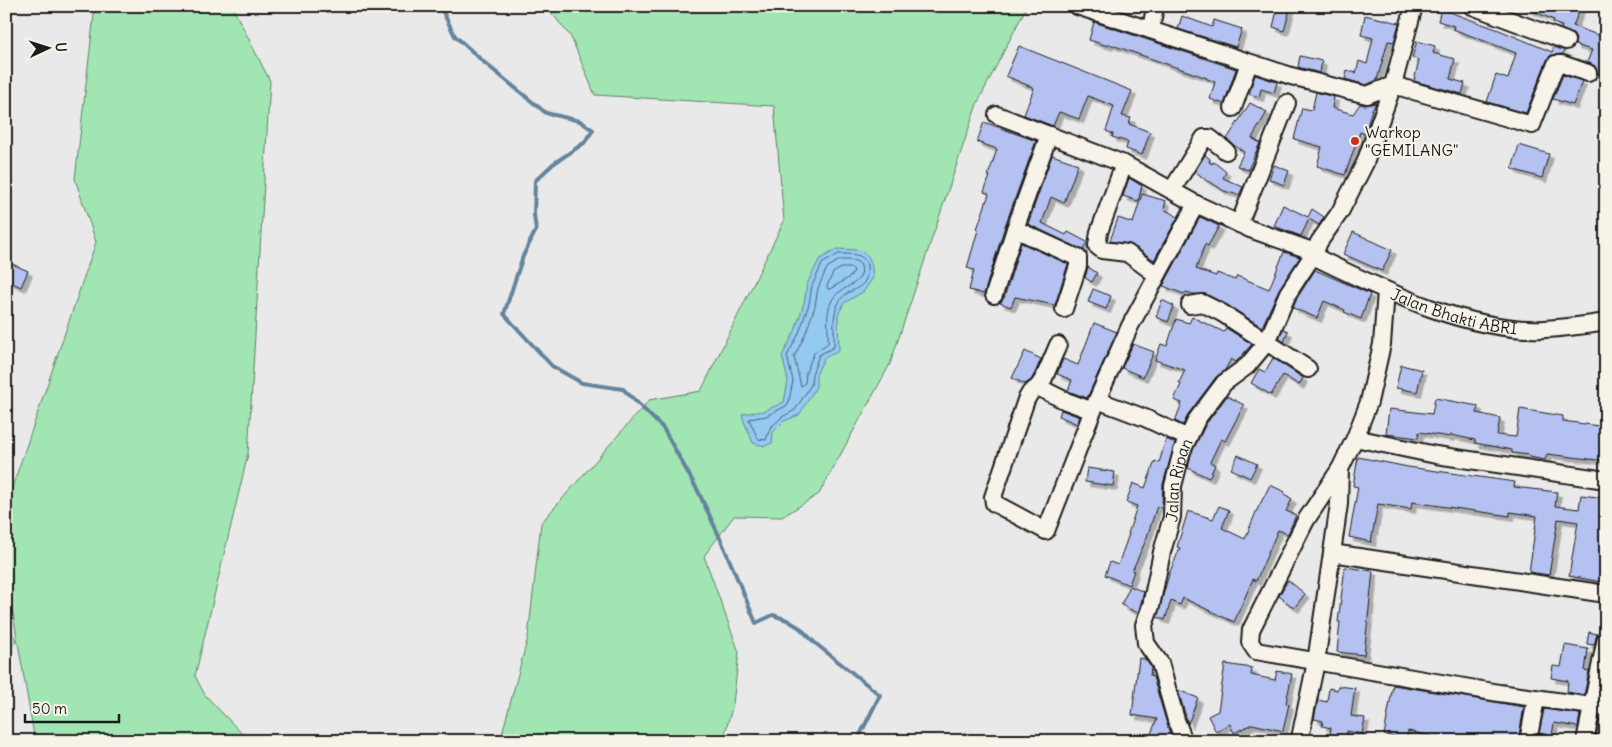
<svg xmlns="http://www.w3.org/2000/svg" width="1612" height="747" font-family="Delius,sans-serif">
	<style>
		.green { fill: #a0e5b2; stroke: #5e8067 }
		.water { fill: #94c9f2; stroke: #64849c }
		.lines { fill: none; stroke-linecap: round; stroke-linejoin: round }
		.shore { stroke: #4c6172; stroke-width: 1 }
		.stream { stroke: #64849c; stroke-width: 4 }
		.building { fill: #b4c1f1; stroke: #1c1c1c; filter: url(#shadow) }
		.minor-casing { stroke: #1c1c1c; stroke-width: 20 }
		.minor { stroke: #f7f3e8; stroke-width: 16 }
		.poi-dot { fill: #c8321e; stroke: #f7f3e8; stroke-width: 2 }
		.labels { text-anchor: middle; stroke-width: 4; stroke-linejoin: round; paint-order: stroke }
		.poi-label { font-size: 16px; fill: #1c1c1c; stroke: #f7f3e8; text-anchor: start }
		.street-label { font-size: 16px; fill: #1c1c1c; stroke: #f7f3e8 }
	</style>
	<defs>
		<filter id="shadow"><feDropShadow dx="4.5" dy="4.5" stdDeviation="0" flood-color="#0004"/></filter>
	</defs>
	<rect width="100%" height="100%" fill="#eae9ea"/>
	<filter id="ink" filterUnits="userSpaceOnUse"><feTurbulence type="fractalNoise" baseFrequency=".02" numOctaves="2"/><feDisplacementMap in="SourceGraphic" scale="10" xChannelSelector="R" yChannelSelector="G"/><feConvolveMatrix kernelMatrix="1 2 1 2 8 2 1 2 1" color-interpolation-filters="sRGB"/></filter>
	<g filter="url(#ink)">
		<path class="green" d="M95,6H232L270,81L248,454L195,676L205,695L249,741H35L6,574V533L11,491L96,242L75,179Z
			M546,6H1027L977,104L890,364L819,494L782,517L734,516L704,556L739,652L733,704L723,741H500L528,637L541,523L649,400L701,391L784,221L774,106L595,95L571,37Z
			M6,616L16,641L6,654Z"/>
		<path class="water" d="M837,249C865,250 871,249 873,278L863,292L844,303L838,315L839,351L824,358L816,375V387L799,415L784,421L773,432L772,443L765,446L753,443C750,433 744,425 742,414L764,411L784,402L788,381L782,356L795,331L804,303L807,284L819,260Z"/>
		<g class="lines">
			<path class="shore" d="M839,254C849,254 866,253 867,266C870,293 847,286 839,302C831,317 835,331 834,347L819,355L812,374L811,385L795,410L782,417L770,428L766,440L758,439L749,419L766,416L788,405L793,381L787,356L799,333L809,304L812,286L822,264Z
				M840,260C847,260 859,259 861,266C866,284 842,286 834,297C824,312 829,326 828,343L814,353L806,372L805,383L801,386L794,357L805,335L815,306L818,288L827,268Z
				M842,268H852L854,271L850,277L830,289H828L827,286L833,273Z"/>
			<path class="stream" d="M440,6L455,36L486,64L546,113L580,121L593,130L584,143L553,164L535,181L534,215L536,230L523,256L504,314L552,366L582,383L623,389L663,428L698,491L721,540L756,623L773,615L787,620L800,628L815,643L880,695L857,741"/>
		</g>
		<path class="building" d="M1278,6L1290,9L1284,31L1273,27Z
			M1521,6H1581L1573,26L1606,38V48L1602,58L1606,61L1600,75L1598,73L1595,66L1587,62L1592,50L1575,45L1576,39L1573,34L1561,29L1562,26L1553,23L1554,20Z
			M1441,9L1499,30L1552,52L1554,47L1565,51L1563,54L1551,55L1547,60L1526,113L1487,102L1496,75L1508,79L1516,53L1453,29L1454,26L1438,21Z
			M1365,15L1399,23L1394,42L1388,41L1377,80L1366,85L1345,79L1347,70L1356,73L1359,61L1367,64L1373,38L1361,35Z
			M1182,16L1212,27L1214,20L1242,29L1236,47L1178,29Z
			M1094,22L1236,69L1224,104L1210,99L1215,82L1207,79V78L1109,44L1108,46L1089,40Z
			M1417,41L1435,46L1433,53L1455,59L1450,79L1465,83L1462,94L1414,81L1419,60L1412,58Z
			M1019,46L1132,91L1122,116L1131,118L1129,124L1150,132L1142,155L1126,149L1128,142L1112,137L1113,134L1106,131L1114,106L1088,96L1079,119L1059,112L1053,126L1024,115L1034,88L1006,76Z
			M1300,56L1322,61L1320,73L1298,67Z
			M1255,75L1277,82L1274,93L1261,89L1259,97L1249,94Z
			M1563,75L1582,81L1573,105L1553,99Z
			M1316,92L1334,97L1332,108L1353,114L1360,104L1365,105L1376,103L1372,109L1365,134L1360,132L1345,175L1317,166L1322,147L1294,139L1302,108L1312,110Z
			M1250,103L1267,112L1252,138L1260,143L1248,170L1237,166L1244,152L1235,146L1227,139Z
			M984,122L1036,141L1005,226L984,294L969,290L974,270L967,268L978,230L977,229L989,194L984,192L990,176H988L997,149L977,142Z
			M1519,145L1549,154L1542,178L1512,169Z
			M1052,155L1078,164L1064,203L1051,197L1042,223L1066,235L1068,232L1087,242L1083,250L1028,224Z
			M1205,155L1210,159L1209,162L1212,164L1214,162L1226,172L1223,178L1243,187L1239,195L1224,191L1209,181L1208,182L1195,171Z
			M1274,165L1289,171L1284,185L1269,179Z
			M1129,178L1142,186L1138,201L1123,196Z
			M1142,194L1166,201L1164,209L1178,217L1154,260L1132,245L1110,241L1118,218L1133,223Z
			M1283,205L1308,217L1312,209L1324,217L1319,225L1309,219L1301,236L1274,226Z
			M1200,217L1219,226L1208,246L1205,244L1196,269L1216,276L1217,273L1235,280L1237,276L1269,289L1284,252L1300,257L1279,289L1262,327L1227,305L1206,294H1193L1186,292L1184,294L1163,286Z
			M1353,232L1392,250L1382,271L1343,254Z
			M1021,243L1068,264L1055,305L1015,297L1011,307L1000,303L1004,298Z
			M10,263L28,271L21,287L6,280V272Z
			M1088,267L1097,273L1092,282L1085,278Z
			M1315,270L1370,294L1361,319L1344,312L1345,310L1324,301L1317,318L1293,308L1297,298Z
			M1093,289L1111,296L1106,309L1088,302Z
			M1162,300L1174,306L1168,322L1156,317Z
			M1192,317L1224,332L1226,328L1252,344L1236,362L1231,359L1225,370L1216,377L1189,413L1183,425L1175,421L1182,403L1174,400L1181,384L1179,383L1185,370L1155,360L1161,344L1167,346L1176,319L1189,323Z
			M1094,323L1117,332L1087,398L1068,391L1072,380L1057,374L1063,359L1078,365Z
			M1283,329L1288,331L1284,342L1279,338Z
			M1133,344L1154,352L1143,377L1122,368Z
			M1025,351L1041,359L1035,373L1031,380L1025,384L1012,378Z
			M1273,358L1303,378L1299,385L1283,375L1271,395L1251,383L1259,369L1265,372Z
			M1401,365L1422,370L1417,392L1396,388Z
			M1227,396L1244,405L1225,441L1221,439L1210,462L1215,465L1209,478L1188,468L1191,454L1206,424Z
			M1435,398L1478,406L1477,413L1500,418L1497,435L1516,437L1520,409L1563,416V421L1606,427V461L1547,454L1545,460L1530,457V455L1512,453V450L1475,443V440L1451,435L1450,437L1419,432L1418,438L1386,434L1389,409L1432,414Z
			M1061,410L1080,417L1077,424L1059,416Z
			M1166,439L1175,443L1163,484L1162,508L1157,506L1146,540L1132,571H1134L1129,585L1105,575L1110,562L1118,565L1129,534H1128L1137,506L1126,502L1133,483L1145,488L1155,461L1159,463Z
			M1238,455L1257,464L1250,478L1231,469Z
			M1358,457L1408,467L1515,482L1514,487L1557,492L1555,506L1579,509L1581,495L1606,498V579L1603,578L1602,582L1569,576L1578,522L1558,519L1549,575L1529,572L1537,516L1510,512V516L1412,502L1411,509L1378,504L1371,542L1349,537L1358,487L1353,486Z
			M1087,468L1115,472L1113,486L1085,482Z
			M1270,485L1285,492L1284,494L1292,499L1286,511L1296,515L1288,534L1278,530L1256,581L1253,579L1234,622L1183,598L1180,605L1171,601L1165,620L1157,617L1169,574L1180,548L1177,547L1188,511L1213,519L1219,506L1229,510L1222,528L1245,539L1256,512Z
			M1345,567L1373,571L1364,655L1337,652L1340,622H1338Z
			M1288,580L1305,594L1294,608L1279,596Z
			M1130,586L1144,592L1138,613L1121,605Z
			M1589,632L1597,634L1594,645L1587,644Z
			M1565,645L1588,649L1585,671L1589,672L1584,695L1567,692L1568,681L1551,678L1553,666L1561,667Z
			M1139,658L1145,659L1151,667L1150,676L1153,677L1172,741H1148L1157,719L1132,715Z
			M1225,664L1252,668L1251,675L1275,680L1277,671L1292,674L1286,703L1289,704L1283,731L1252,724L1234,733L1230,724L1216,732L1208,716L1218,711Z
			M1393,685L1524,707L1518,741H1453L1408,731L1406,739L1384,735Z
			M1338,686L1355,688L1351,716L1365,718L1362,734L1347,731L1346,741H1329L1331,728L1322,726L1323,721L1314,719L1318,700L1327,702L1329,688L1337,690Z
			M1178,690L1198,698L1188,724L1186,717Z
			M1544,709L1580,714L1578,727L1554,723L1552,736L1539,734Z
			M1600,717L1606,718V741H1595Z"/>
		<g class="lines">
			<g class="minor-casing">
				<g id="minor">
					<path d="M1077,6L1291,76L1367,95L1393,85L1532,125L1556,64H1562L1588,73"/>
					<path d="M1472,6L1566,41"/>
					<path d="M1151,30L1155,6"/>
					<path d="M1233,108L1249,63"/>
					<path d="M997,115L1124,164L1196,204"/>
					<path d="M1124,164L1099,232L1097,246L1102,250L1127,253L1157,275"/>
					<path d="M1172,190L1204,138H1210L1226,151"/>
					<path d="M1239,224L1287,103"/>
					<path d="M1015,229L1078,258V266L1064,309"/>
					<path id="s1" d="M1315,252L1319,259C1385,291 1470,333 1545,329C1565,328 1586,325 1606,322"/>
					<path d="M994,295L1015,229L1049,135"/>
					<path d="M1190,305L1202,303L1222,313L1308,369"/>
					<path d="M1058,345L1044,378L1038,387L1066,401L1093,411"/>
					<path d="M1038,387L1030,393L1026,400L993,497L994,503L1046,531L1097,400L1130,326L1196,204L1250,229L1315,252"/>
					<path d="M1097,400L1145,418L1188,438"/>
					<path d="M1355,438L1436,455L1606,480"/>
					<path d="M1340,469L1306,520L1251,630L1250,642L1256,651L1499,693L1606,708"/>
					<path d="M1332,553L1606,594"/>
					<path d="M1300,738L1316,662L1332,553L1339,504L1340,469L1355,438L1369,402L1382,344L1386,291"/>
					<path id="s2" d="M1184,741L1176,720L1160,663L1146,643L1144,625L1151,606L1162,552L1172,517L1173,486L1182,451L1197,419L1224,383L1247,366L1267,342L1288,293L1315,252L1319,242L1340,212L1365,163L1393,85L1414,6"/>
					<path d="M1528,741L1536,699"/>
					<path d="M1585,741L1606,638"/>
				</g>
			</g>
			<use href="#minor" class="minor"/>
		</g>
	</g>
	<circle class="poi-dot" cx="1355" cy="141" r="5"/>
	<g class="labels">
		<g class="poi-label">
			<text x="1365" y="138">Warkop<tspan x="1365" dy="18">"GEMILANG"</tspan></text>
		</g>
		<g class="street-label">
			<text dy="6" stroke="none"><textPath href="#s1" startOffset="154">Jalan Bhakti ABRI</textPath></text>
			<text dy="6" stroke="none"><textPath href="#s2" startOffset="274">Jalan Ripan</textPath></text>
		</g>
	</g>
	<rect width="1612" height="747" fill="none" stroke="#f7f3e8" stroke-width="25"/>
	<rect x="12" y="12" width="1587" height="722" fill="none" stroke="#1c1c1c" stroke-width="2" filter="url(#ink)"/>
	<g transform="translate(48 48) rotate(86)" stroke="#f7f3e8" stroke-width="4" paint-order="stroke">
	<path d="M0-4L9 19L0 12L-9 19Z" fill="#1c1c1c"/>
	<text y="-8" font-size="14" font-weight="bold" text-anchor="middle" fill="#1c1c1c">U</text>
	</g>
	<path d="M25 714v8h94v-8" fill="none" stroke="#1c1c1c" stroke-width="2.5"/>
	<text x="32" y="714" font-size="15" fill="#1c1c1c" stroke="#f7f3e8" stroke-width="4" paint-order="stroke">50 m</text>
</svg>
